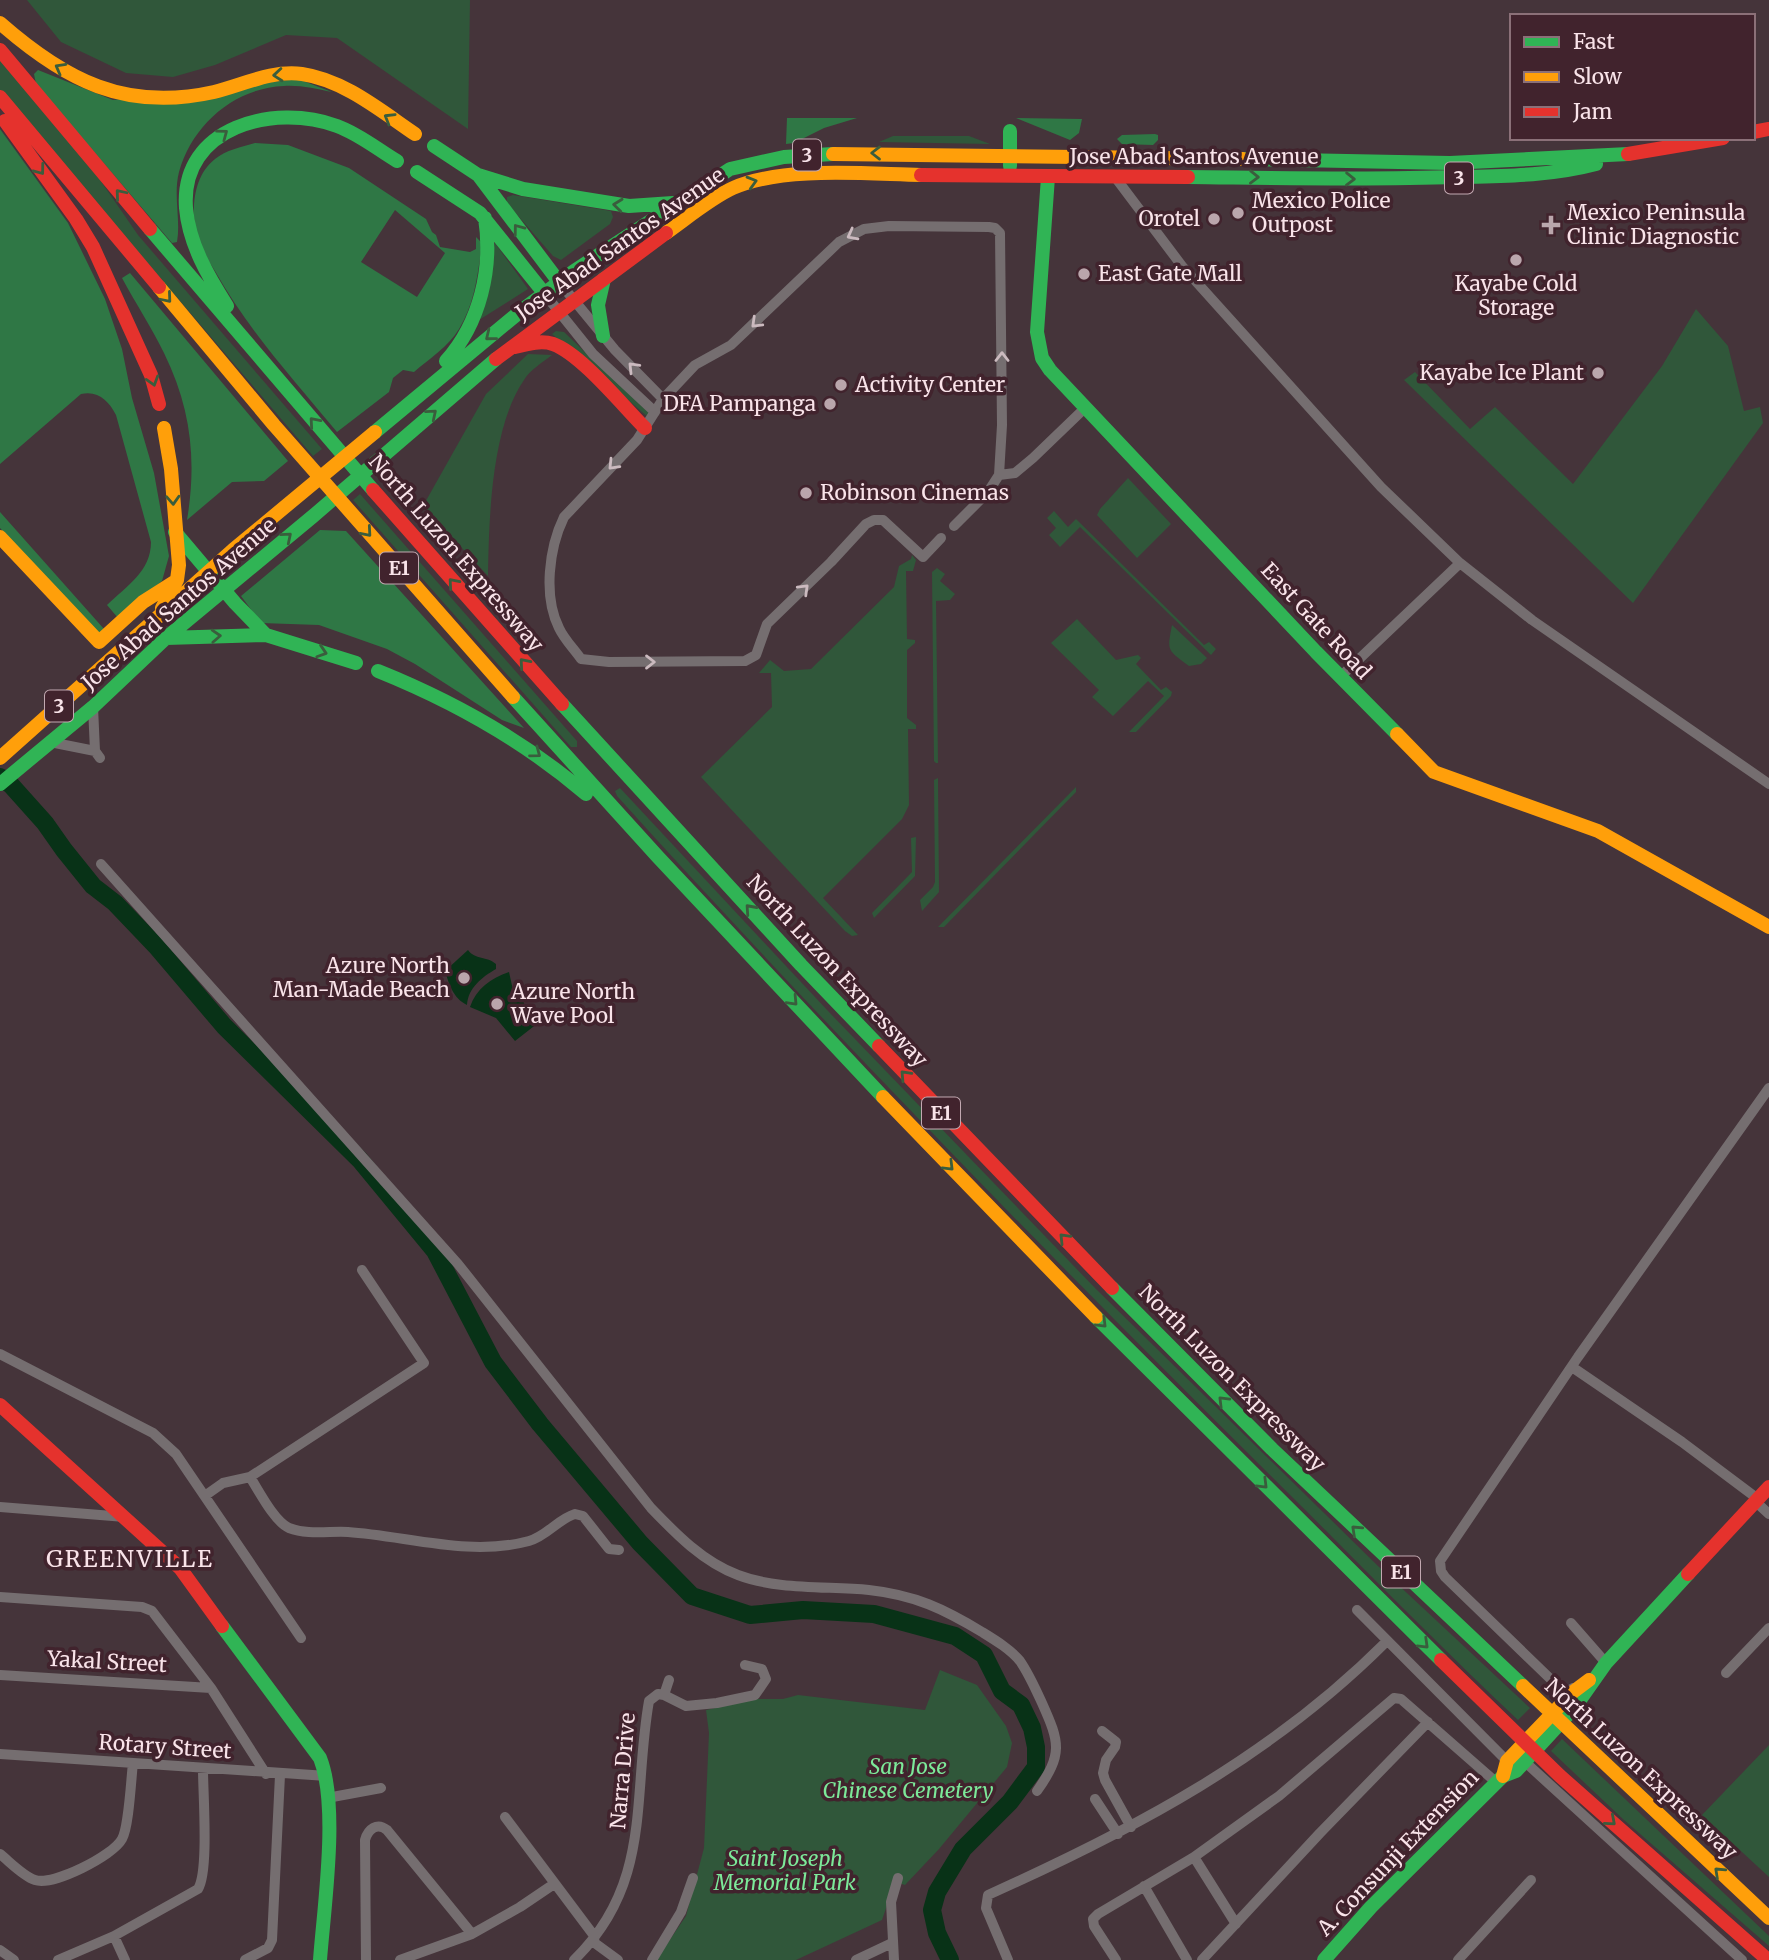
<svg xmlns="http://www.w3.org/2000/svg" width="1769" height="1960" font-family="Merriweather,serif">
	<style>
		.green { fill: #30573a }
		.forest { fill: #2f7745; fill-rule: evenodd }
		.water { fill: #083217 }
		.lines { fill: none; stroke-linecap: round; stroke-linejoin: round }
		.river { stroke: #083217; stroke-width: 18 }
		.street { stroke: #756e70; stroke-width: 10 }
		.fast { stroke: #30b455; stroke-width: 14 }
		.slow { stroke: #ff9f0a; stroke-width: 14 }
		.jam { stroke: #e5322d; stroke-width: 14 }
		.oneway { stroke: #3a5d3d }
		.oneway2 { stroke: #cbbabf }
		.poi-dot { fill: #baa6ac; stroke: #41232d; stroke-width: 2.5 }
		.labels { text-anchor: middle; stroke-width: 7; stroke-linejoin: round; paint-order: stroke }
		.shield { fill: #41232d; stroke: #c2a9b1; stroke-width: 2 }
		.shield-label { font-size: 19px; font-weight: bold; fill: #f9e3e9 }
		.street-label { font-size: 21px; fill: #f9e3e9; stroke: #41232d }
		.poi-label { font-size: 21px; fill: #f9e3e9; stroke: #41232d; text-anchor: start }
		.park-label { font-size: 21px; font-style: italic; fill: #7ce999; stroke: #41232d }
		.neighbourhood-label { font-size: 23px; letter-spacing: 2px; fill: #f9e3e9; stroke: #41232d }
	</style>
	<rect width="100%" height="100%" fill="#45343a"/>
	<path class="green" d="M27,0H470L468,129L337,38L286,35L215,65L173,77L126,73L61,42Z
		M0,60L98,177L138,235L322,449L313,456L0,91Z
		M893,136H969L990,144L879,142Z
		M513,195L611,211L613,217L610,224L561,260L553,256L507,203V197Z
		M495,243L528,289L479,320Z
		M1696,309L1728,346L1744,411L1760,407L1763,423L1633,603L1404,380L1415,372L1470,429L1495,407L1573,484L1662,366Z
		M556,331L564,332L649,413V418L552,334Z
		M528,354L552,355C543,362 530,370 524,380C491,428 489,519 488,576L423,506L486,394Z
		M1128,478L1171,524L1137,558L1097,515L1100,509Z
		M360,494L577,741V747H571L353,500Z
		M1054,511L1068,527L1076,519L1204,645L1209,642L1216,649L1211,655L1080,527L1060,547L1049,535L1056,528L1047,518Z
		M912,555L916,560L913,571H906L907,639L915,640V643L907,650V718L916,725V729H908L909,805L902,819L823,898L858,935L852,936L845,931L701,777L772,707L771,673H759L770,660L784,671L811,669L894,587L899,566L911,559Z
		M937,568L945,574L940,581L955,594L950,600L936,601L938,763H936L934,761L932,572Z
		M1077,619L1116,660L1138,655L1141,658L1136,664L1161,690L1166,687L1172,692L1171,696L1136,732H1129L1164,696L1148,681L1113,716L1092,697L1099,690L1051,643Z
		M1172,625L1207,658L1201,664L1189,666C1167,649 1167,652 1172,625Z
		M938,778L939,892L922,911L920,900L933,887L935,882L934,780Z
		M1076,787V792L944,927H938Z
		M620,788L828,1011L1096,1289L1378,1566L1530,1708L1518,1720C1433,1640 1352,1556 1269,1474C1046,1253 827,1028 617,796L615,791Z
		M916,837L915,876L874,918L872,913L912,872L911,838Z
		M940,1670L977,1685L1006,1726L1012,1743L1007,1767L939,1849L905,1885L895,1882L882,1920L796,1960H656L686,1916L704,1848L709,1733L706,1710L756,1699H783L798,1695L925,1710Z
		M1562,1739L1769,1936V1946L1624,1820L1551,1751Z
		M1769,1745V1877L1702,1815Z"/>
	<path class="forest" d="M38,70L113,100L298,79L332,92C316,89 301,85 284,86C234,88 192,125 179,172C173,196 181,219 177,242L172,243L36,84L34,74Z
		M787,118H857L824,128L794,143L786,144Z
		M1016,118L1082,119L1079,133L1070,140Z
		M0,129L68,223L105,299L122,349L132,398L154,473L169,556L162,581L118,618L107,605C127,586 151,571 151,542L116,415C109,401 98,390 81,394L0,464Z
		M1122,135L1155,134L1158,135V140L1153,145L1122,144L1117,139Z
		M255,143L288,145L349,168L426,219L432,232L436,235L440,247L470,252L476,249V237L482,243C478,273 475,303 459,329C449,346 429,359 414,372L403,370L393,378L389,392L337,432C294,380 248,330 215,271C209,261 200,249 197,238C191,212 192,177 215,159C226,150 241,147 255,143ZM395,210L445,253L417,297L361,262Z
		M130,273L288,461L264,481L232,482L187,520C197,460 191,408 164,353C152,328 136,304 122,278Z
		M0,512L104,629L98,635L0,528Z
		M320,530L346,531L524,728L502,720L415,664L387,649L319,625L261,623L241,596Z"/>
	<path class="water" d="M468,950C475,960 487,956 496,964V969C482,977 468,988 467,1005C453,998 449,984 445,971Z
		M509,972L513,990L523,1000L527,1013L538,1023L515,1041L496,1018L470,1007C476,989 491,978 509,972Z"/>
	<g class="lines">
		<path class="river" d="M0,777L11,785L45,823L64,850L93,886L115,903L156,946L224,1026L360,1160L435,1251L493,1362L540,1424L640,1543L692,1596L750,1615L803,1610L874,1614L955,1636L984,1655L1002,1691L1021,1705L1032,1728L1036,1747V1767L1010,1802L963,1849L937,1892L932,1910L937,1933L950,1960"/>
		<path class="street" d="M1115,177L1182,266L1381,487L1460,563L1532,620L1769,784
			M559,282L615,350L663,399
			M544,293L593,354L655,412
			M999,475L1015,473L1033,458L1086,407
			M941,538L923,557L883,520H874L866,524L831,562L767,624L756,655L745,661L609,662L581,659C574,649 564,639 559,628C543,596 549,548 564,517L637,440L663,399L695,365L731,345L839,242L864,229L889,226L989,227L995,228L1000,233L1002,425L999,475L988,492L954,526
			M1340,677L1460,563
			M93,707L95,751L100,758
			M50,742L95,751
			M101,864L458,1264L651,1508C676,1534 703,1562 738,1575C777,1590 827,1586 869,1590C915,1595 944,1609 982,1632C995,1640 1010,1649 1020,1661C1029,1674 1036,1690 1042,1703C1060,1743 1063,1754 1037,1791
			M0,1354L153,1433L176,1454L301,1638
			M1572,1367L1682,1442L1758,1499
			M250,1477C259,1491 274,1521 289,1528C307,1535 329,1531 348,1532C407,1536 470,1557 529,1541C547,1536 558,1519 575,1514L583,1516L609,1549L619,1550
			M206,1495L223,1483L250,1477L424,1363L362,1270
			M1756,1502L1769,1514
			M0,1507L125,1517
			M0,1597L142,1607L152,1611L211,1688L266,1774
			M1357,1610L1507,1761
			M1571,1623L1606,1663
			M1726,1673L1769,1628
			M0,1675L211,1688
			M1573,1688L1565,1693L1445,1577L1441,1571L1440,1561L1578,1357L1769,1088
			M664,1695L669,1680
			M1102,1731L1116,1742L1115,1747L1106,1760L1103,1773L1105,1780L1131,1827
			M0,1754L327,1776
			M1525,1762L1742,1960
			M327,1798L381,1788
			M1095,1799L1118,1834
			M505,1817L595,1937
			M0,1854C10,1862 23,1876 35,1880C53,1886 113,1856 122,1839C129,1827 131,1779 133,1763
			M1194,1857L1236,1924
			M1144,1886L1187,1960
			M114,1936L125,1960
			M592,1941L618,1960
			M0,1950L14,1960
			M58,1960L114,1936L198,1889C209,1872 203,1794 203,1770
			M245,1960L268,1948L272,1940L280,1775
			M366,1960L365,1840C368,1829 377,1822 387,1830L472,1934
			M400,1960L472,1934L520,1907L554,1884
			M574,1960C653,1883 632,1797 649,1701L658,1694L664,1695L686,1706L717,1703L755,1695L766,1679L762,1669L745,1665
			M652,1960L681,1912L693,1878
			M856,1960L892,1943
			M894,1960L891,1902L898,1878
			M1008,1960L986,1908L988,1895C1135,1829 1271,1757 1386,1642
			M1116,1960L1094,1926L1093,1919L1098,1914L1194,1857L1279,1796L1394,1698L1401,1699L1497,1783
			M1202,1960L1320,1833L1428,1722
			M1458,1960L1531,1880"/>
		<path class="fast" d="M1010,131V166
			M434,146L478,175L523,189L629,206L673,203
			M1243,159L1450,163L1628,154
			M417,172L480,213L544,293
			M479,176L559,282
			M1048,177L1037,332L1042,358L1050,370L1316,652L1397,734
			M1188,177C1278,178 1368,180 1457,177C1504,176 1551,176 1596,164
			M150,229L373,490
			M227,306C208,276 189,244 186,208C180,126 275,103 337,126C359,134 377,149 397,161
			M603,336L598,305L604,279
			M446,361C480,323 493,268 485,218
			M375,432L522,310L574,271L730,169L784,157L833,154
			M175,532L235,603L266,635
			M166,638L266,635L356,663
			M378,671C455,702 523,740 586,794
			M513,697L658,857L883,1097
			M562,704L801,965L879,1046
			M0,784L93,707L166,638L312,517L496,359
			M1112,1288L1272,1449L1523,1686
			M1096,1317L1441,1660
			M222,1626L320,1758C339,1806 324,1906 320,1960
			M1324,1960L1371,1907L1503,1776L1516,1771L1575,1707L1606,1663L1688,1574"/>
		<path class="slow" d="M0,23C65,80 125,112 214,92C243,85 271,70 302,74C344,80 381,111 415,134
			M833,154L1243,159
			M666,233C686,219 711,198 733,188C783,166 866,174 921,175
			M159,287L274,425L513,697
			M0,537L99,642L143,602L176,581
			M162,608L177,580L179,565L171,469L164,428
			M1397,734L1434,772L1598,831L1769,927
			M0,758L233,550L375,432
			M883,1097L1096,1317
			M1523,1686L1769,1918
			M1503,1776L1507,1761L1573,1692L1589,1680"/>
		<path class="jam" d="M0,50L150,229
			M0,97L159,287
			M5,121L76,219L93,247L151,375L159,404
			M1753,132L1769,129
			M1628,154L1723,138
			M921,175L1188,177
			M515,347C527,344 541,340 553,344C581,354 623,406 645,428
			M496,359L666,233
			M373,490L562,704
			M879,1046L1112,1288
			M0,1405L180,1568L222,1626
			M1688,1574L1769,1487
			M1441,1660L1560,1776L1768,1960"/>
	</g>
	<defs><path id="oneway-chevron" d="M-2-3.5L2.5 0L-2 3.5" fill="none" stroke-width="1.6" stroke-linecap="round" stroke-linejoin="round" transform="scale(1.75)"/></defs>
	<g class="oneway">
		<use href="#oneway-chevron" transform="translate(60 68) rotate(-151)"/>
		<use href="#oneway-chevron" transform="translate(278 75) rotate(175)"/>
		<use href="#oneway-chevron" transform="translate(389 118) rotate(-149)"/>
		<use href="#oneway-chevron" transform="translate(223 134) rotate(-37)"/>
		<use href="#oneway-chevron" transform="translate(876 153) rotate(180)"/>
		<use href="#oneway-chevron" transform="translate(40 170) rotate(53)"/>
		<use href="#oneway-chevron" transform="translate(1254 177) rotate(1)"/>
		<use href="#oneway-chevron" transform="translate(1350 179) rotate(1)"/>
		<use href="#oneway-chevron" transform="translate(752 182) rotate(-16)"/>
		<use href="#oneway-chevron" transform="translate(120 194) rotate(-130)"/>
		<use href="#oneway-chevron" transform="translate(618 205) rotate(-174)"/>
		<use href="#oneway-chevron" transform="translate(518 229) rotate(-127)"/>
		<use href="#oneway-chevron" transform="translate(167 298) rotate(50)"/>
		<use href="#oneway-chevron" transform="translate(490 336) rotate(141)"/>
		<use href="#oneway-chevron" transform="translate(153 381) rotate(73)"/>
		<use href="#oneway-chevron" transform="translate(432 414) rotate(-40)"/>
		<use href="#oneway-chevron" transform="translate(314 422) rotate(-131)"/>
		<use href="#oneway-chevron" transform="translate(173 500) rotate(87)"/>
		<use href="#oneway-chevron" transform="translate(367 532) rotate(49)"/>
		<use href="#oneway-chevron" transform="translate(287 537) rotate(-40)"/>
		<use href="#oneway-chevron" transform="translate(453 583) rotate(-131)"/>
		<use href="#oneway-chevron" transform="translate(216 636) rotate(-3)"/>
		<use href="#oneway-chevron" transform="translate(322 652) rotate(18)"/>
		<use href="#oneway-chevron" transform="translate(524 663) rotate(-131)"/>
		<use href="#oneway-chevron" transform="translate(536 753) rotate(37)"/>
		<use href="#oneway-chevron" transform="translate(750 909) rotate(-132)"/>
		<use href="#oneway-chevron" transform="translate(793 1001) rotate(47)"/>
		<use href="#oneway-chevron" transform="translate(905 1075) rotate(-133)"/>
		<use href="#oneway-chevron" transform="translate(949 1166) rotate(45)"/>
		<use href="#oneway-chevron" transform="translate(1064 1238) rotate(-134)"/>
		<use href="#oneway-chevron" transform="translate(1102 1323) rotate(45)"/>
		<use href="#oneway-chevron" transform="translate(1223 1401) rotate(-135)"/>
		<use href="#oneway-chevron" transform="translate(1263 1484) rotate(45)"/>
		<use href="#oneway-chevron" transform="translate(1356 1530) rotate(-137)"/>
		<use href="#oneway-chevron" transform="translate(1424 1644) rotate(44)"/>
		<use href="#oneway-chevron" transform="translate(1611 1821) rotate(41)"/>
		<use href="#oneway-chevron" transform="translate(1719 1872) rotate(-137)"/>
	</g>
	<g class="oneway2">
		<use href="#oneway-chevron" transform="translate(852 235) rotate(152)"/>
		<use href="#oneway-chevron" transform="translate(756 323) rotate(136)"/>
		<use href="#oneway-chevron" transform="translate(1002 357) rotate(-90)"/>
		<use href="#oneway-chevron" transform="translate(633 367) rotate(-134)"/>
		<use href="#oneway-chevron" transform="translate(613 465) rotate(134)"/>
		<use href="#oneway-chevron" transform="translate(804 589) rotate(-44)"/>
		<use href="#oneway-chevron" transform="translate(650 662)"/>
	</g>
	<g class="poi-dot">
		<circle cx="1238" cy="213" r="7"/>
		<circle cx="1214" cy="219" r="7"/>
		<path d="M1547.5 214.5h7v7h7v7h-7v7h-7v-7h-7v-7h7z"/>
		<circle cx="1516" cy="260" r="7"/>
		<circle cx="1084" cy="274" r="7"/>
		<circle cx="1598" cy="373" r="7"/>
		<circle cx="841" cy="385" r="7"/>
		<circle cx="830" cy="404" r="7"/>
		<circle cx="806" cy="493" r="7"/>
		<circle cx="464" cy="978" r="7"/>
		<circle cx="497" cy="1004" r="7"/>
	</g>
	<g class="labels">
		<g class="shield">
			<rect x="793" y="139.5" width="28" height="31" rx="5"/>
			<rect x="1445" y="162.5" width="28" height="31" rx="5"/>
			<rect x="380" y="552.5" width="38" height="31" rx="5"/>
			<rect x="45" y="690.5" width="28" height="31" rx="5"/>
			<rect x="922" y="1097.5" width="38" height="31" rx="5"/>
			<rect x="1382" y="1556.5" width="38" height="31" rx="5"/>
		</g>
		<g class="shield-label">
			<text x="807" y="162">3</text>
			<text x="1459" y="185">3</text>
			<text x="399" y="575">E1</text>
			<text x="59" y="713">3</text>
			<text x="941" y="1120">E1</text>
			<text x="1401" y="1579">E1</text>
		</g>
		<g class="street-label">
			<text x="1194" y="164">Jose Abad Santos Avenue</text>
			<text transform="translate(620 244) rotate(-35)" y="7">Jose Abad Santos Avenue</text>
			<text transform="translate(456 553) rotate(49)" y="7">North Luzon Expressway</text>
			<text transform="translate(179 604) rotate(-41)" y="7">Jose Abad Santos Avenue</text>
			<text transform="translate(1316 621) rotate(47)" y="7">East Gate Road</text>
			<text transform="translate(837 971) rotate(47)" y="7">North Luzon Expressway</text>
			<text transform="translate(1232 1378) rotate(45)" y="7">North Luzon Expressway</text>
			<text transform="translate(107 1662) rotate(3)" y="7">Yakal Street</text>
			<text transform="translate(165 1747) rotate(4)" y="7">Rotary Street</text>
			<text transform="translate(1641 1769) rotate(43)" y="7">North Luzon Expressway</text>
			<text transform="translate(623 1771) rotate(-85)" y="7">Narra Drive</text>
			<text transform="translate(1398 1853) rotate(-46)" y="7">A. Consunji Extension</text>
		</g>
		<g class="poi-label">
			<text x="1252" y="208">Mexico Police<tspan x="1252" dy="24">Outpost</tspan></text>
			<text x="1567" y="220">Mexico Peninsula<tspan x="1567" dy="24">Clinic Diagnostic</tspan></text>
			<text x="1200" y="226" text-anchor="end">Orotel</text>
			<text x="1098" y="281">East Gate Mall</text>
			<text x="1516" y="291" text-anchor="middle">Kayabe Cold<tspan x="1516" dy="24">Storage</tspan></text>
			<text x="1584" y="380" text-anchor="end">Kayabe Ice Plant</text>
			<text x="855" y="392">Activity Center</text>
			<text x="816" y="411" text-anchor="end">DFA Pampanga</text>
			<text x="820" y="500">Robinson Cinemas</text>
			<text x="450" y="973" text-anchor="end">Azure North<tspan x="450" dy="24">Man-Made Beach</tspan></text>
			<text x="511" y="999">Azure North<tspan x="511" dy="24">Wave Pool</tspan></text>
		</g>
		<g class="park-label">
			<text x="908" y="1774">San Jose<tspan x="908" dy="24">Chinese Cemetery</tspan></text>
			<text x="785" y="1866">Saint Joseph<tspan x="785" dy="24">Memorial Park</tspan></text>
		</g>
		<g class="neighbourhood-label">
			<text x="130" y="1567">GREENVILLE</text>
		</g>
	</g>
	<rect x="1510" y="14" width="245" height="126" fill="#41232d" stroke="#8b7078" stroke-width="2"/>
	<rect x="1524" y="37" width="35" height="10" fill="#30b455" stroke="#8b7078" stroke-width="2"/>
	<text x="1573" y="49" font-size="21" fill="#f9e3e9">Fast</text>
	<rect x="1524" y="72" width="35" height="10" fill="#ff9f0a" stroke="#8b7078" stroke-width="2"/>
	<text x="1573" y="84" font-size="21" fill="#f9e3e9">Slow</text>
	<rect x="1524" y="107" width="35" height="10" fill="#e5322d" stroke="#8b7078" stroke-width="2"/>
	<text x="1573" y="119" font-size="21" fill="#f9e3e9">Jam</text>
</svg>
